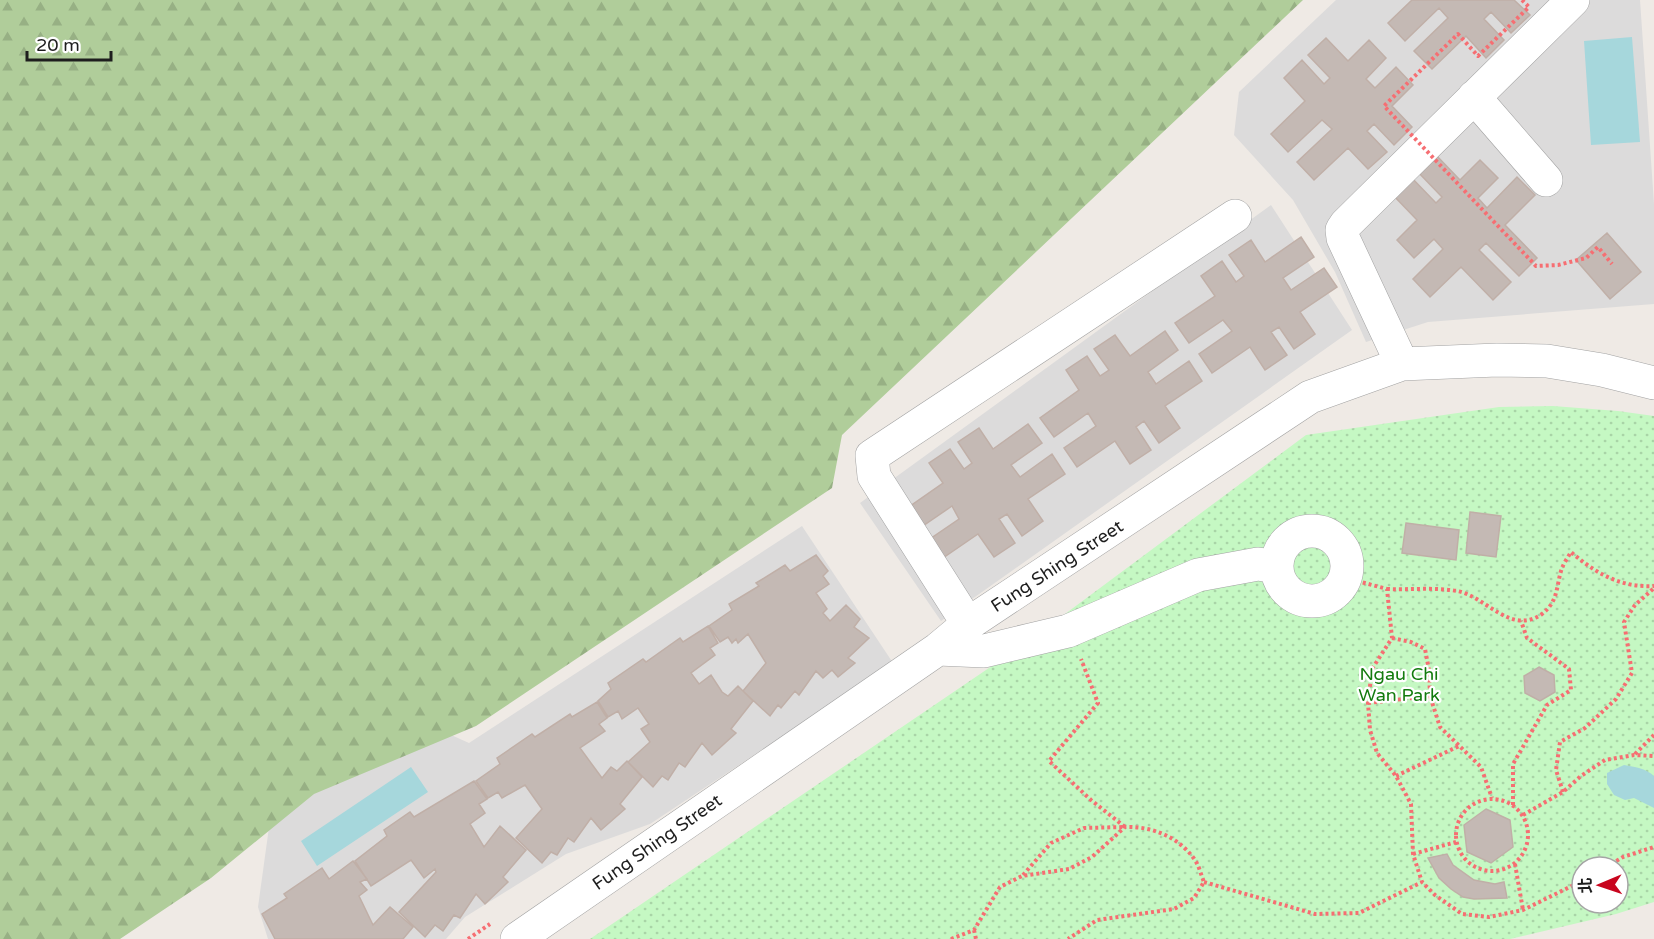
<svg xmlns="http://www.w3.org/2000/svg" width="1654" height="939" font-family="'Varela Round','Noto Sans TC',sans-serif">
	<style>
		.residential { fill: #dcdbdb }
		.forest { fill: url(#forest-firs) }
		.park { fill: url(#park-dots); fill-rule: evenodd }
		.water { fill: #a6d7dc }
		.building { fill: #c4b9b4; stroke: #c0afa7; stroke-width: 1.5 }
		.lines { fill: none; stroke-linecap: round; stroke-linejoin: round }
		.minor-casing { stroke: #a2a2a2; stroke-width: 34 }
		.path { stroke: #f66e72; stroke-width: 4; stroke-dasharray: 3 3; stroke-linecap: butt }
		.minor { stroke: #fff; stroke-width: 33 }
		.path-bridge { stroke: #f66e72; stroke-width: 4; stroke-dasharray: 3 3; stroke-linecap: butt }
		.labels { text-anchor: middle; stroke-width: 4.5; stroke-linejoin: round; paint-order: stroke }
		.street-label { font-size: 18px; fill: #1e1e1e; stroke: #fff }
		.park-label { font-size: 18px; fill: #137b0e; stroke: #fff }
	</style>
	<defs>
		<pattern id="forest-firs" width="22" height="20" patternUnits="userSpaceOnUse" patternTransform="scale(1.5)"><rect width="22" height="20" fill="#b0cd9a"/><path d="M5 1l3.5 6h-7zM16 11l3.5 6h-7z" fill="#97b084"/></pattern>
		<pattern id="park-dots" width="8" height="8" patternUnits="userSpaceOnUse" patternTransform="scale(1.5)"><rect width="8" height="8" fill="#c5f8c3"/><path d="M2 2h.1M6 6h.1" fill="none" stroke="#a9d4a7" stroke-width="1.8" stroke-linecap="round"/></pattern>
	</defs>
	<rect width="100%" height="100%" fill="#efeae5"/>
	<path class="residential" d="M1336,0H1640L1654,204V304L1428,322L1366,342L1335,272L1293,200L1234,135L1239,92Z
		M1271,205L1352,330L941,621L860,503Z
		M802,526L893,663L650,824L566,854L465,917L446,939H268L258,907L270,820L292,775L449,734L469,743Z"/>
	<path class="forest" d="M0,0H1303L842,435L832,488L476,726L314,794L211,878L120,939H0Z"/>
	<path class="park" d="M1553,406L1618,411L1654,416V902L1616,914L1510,939H590L1030,640L1306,435L1499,407ZM1582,867H1618V903H1582Z"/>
	<path class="water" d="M1632,37L1640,142L1591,145L1584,41Z
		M1624,765C1635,767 1645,768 1654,776V808L1634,798L1625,800L1614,795L1607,784V773Z
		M411,767L428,792L317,866L301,841Z"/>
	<path class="building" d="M1412,0H1514L1530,15L1511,33L1491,12L1484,19L1504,40L1486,58L1466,36L1432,69L1414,51L1448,18L1439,8L1405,41L1388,23Z
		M1326,38L1348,61L1369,40L1386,58L1366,79L1375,88L1396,67L1413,85L1392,106L1412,127L1394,145L1374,124L1367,131L1387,152L1368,169L1348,148L1314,180L1297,162L1332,129L1322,120L1288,152L1271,134L1305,101L1284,78L1302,60L1324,84L1330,78L1308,55Z
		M1435,154L1460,180L1480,160L1498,178L1478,198L1487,208L1517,177L1535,195L1505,225L1537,258L1519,276L1486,243L1479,250L1511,282L1493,300L1461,267L1430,297L1413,279L1443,249L1434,239L1414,258L1397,240L1417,220L1392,194L1410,176L1436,203L1442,197L1417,171Z
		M1607,233L1641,272L1610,299L1576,260Z
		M1301,237L1314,257L1283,278L1291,290L1324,268L1337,287L1300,312L1315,334L1294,349L1279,327L1271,332L1287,355L1265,370L1250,347L1212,373L1199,354L1232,331L1223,320L1189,343L1175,323L1215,296L1201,276L1222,261L1236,282L1244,276L1229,255L1251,240L1265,262Z
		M1165,331L1178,350L1148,372L1156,384L1189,361L1202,381L1165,406L1180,428L1159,443L1144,421L1136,427L1151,450L1130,464L1115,441L1077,467L1064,448L1096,426L1088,413L1054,437L1040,418L1079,390L1066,370L1087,356L1100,376L1109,370L1094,349L1115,335L1130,356Z
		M1028,424L1042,443L1011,465L1020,477L1052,454L1065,474L1028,499L1043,521L1022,536L1007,514L999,519L1015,543L994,557L978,534L940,560L927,541L959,519L952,506L917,530L903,511L943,483L929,463L950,449L964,469L972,463L958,442L979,428L993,449Z
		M1470,512L1501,516L1496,557L1466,553Z
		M1406,523L1459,530L1456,560L1402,553Z
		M816,555L828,571L823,576L829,584L816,593L827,609L823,613L830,621L846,605L860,619L854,627L869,638L848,658L855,663L838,677L832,670L823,678L816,671L799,695L795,691L781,708L778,705L770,716L743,691L766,663L748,634L738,643L736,639L732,643L728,637L720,642L709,626L732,610L729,604L759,586L756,583L785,565L790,571Z
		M708,626L718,643L710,648L715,655L691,673L699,684L711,675L722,692L728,696L738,686L753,701L731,729L736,733L712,755L702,743L685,767L679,763L668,780L662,776L653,787L628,762L650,742L641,729L649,724L638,708L622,719L618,711L608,717L598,701L611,689L608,683L643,659L646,662L680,638L683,642Z
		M1539,667L1554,675L1555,692L1540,701L1525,693L1524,676Z
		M597,702L607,718L599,724L605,731L580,748L602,778L611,767L617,771L627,761L642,777L620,804L625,809L601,830L591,818L574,842L568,838L557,855L551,852L542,863L516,838L542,809L525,785L502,798L498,792L488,798L476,781L500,764L497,758L532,734L535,737L570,714L572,717Z
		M474,781L487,799L479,804L485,813L470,824L484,847L500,826L526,850L503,877L508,882L485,904L476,894L460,918L454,915L443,931L435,925L425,937L399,912L436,872L435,869L424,878L411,860L371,886L355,861L387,836L384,830L410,812L414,817Z
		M1486,809L1510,820L1513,847L1491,863L1467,852L1464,825Z
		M1447,854L1453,865L1474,880L1495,884L1504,882L1507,898L1474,899L1463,897L1451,889L1439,878L1428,858Z
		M353,861L367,879L360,882L367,890L359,896L373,925L390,907L413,927L403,939H275L262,914L287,898L284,894L322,868L329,879Z"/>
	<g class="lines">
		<g class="minor-casing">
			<path id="minor" d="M1474,97L1546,180
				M1402,364L1343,238L1342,230L1346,224L1573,0
				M1277 566a35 35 0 1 1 70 0a35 35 0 1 1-70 0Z
				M968,624L874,476L872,456L1235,216
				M938,649L984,651L1030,640L1068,631L1198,575L1258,564L1277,567
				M517,939L938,649L968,624L1310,397L1402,364L1497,360L1547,361L1602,370L1654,383"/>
		</g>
		<path class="path" d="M1346,576L1361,582L1387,589L1392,638L1372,669L1368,703L1370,730L1377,753L1396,776L1411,804L1413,854L1422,882L1435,895L1462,914L1489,917L1523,910L1582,881
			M1387,589C1409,590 1434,587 1457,591C1486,596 1510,636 1542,614C1559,601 1556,585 1562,568C1564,563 1568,557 1571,552C1595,573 1621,588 1654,586
			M1392,638L1411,642L1425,649L1429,670L1430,696L1440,727L1481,767L1492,798
			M1368,703L1430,696
			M1635,754L1654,735
			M1396,776L1459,746
			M1563,792L1556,770L1560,742L1585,728L1616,699L1632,673L1624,622L1635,605L1654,588
			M1456 835a36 36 0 1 1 72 0a36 36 0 1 1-72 0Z
			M1513,805V764L1547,705L1571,690L1569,669L1527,638L1521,621
			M1523,815L1563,792L1581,776L1605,760L1634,755L1654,756
			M1413,854L1456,842
			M1515,864L1523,910
			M1606,867L1623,857L1654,847
			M1023,875L1051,843L1084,828L1125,827L1091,800L1049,761L1098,703L1081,659
			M1204,882L1315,914L1359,913L1422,882
			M974,930L976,939
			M468,939L490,924
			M951,939L974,930L1000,887L1022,876L1069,869L1092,857L1125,827C1152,826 1179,837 1195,860C1199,866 1201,875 1204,882L1194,898L1174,909L1097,920L1068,939"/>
		<use href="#minor" class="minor"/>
		<path class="path-bridge" d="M1522,0L1529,7L1478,56L1458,34L1384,106L1536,266L1558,265L1586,258L1598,247L1612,264"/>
	</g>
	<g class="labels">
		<g class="street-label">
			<text transform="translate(1057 566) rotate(-33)" y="6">Fung Shing Street</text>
			<text transform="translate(657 842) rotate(-35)" y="6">Fung Shing Street</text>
		</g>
		<g class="park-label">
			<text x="1399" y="680">Ngau Chi<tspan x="1399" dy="21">Wan Park</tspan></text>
		</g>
	</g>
	<g transform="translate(1600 885) rotate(268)"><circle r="28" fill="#ffffff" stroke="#a5a5a5" stroke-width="1.5"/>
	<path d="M0-4.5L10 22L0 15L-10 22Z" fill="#c8051e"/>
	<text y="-9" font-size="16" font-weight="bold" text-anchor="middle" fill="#1e1e1e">北</text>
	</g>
	<path d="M27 51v9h84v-9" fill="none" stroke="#1e1e1e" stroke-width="3"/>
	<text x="36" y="51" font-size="18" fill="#1e1e1e" stroke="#ffffff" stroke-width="4.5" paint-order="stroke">20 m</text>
</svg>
